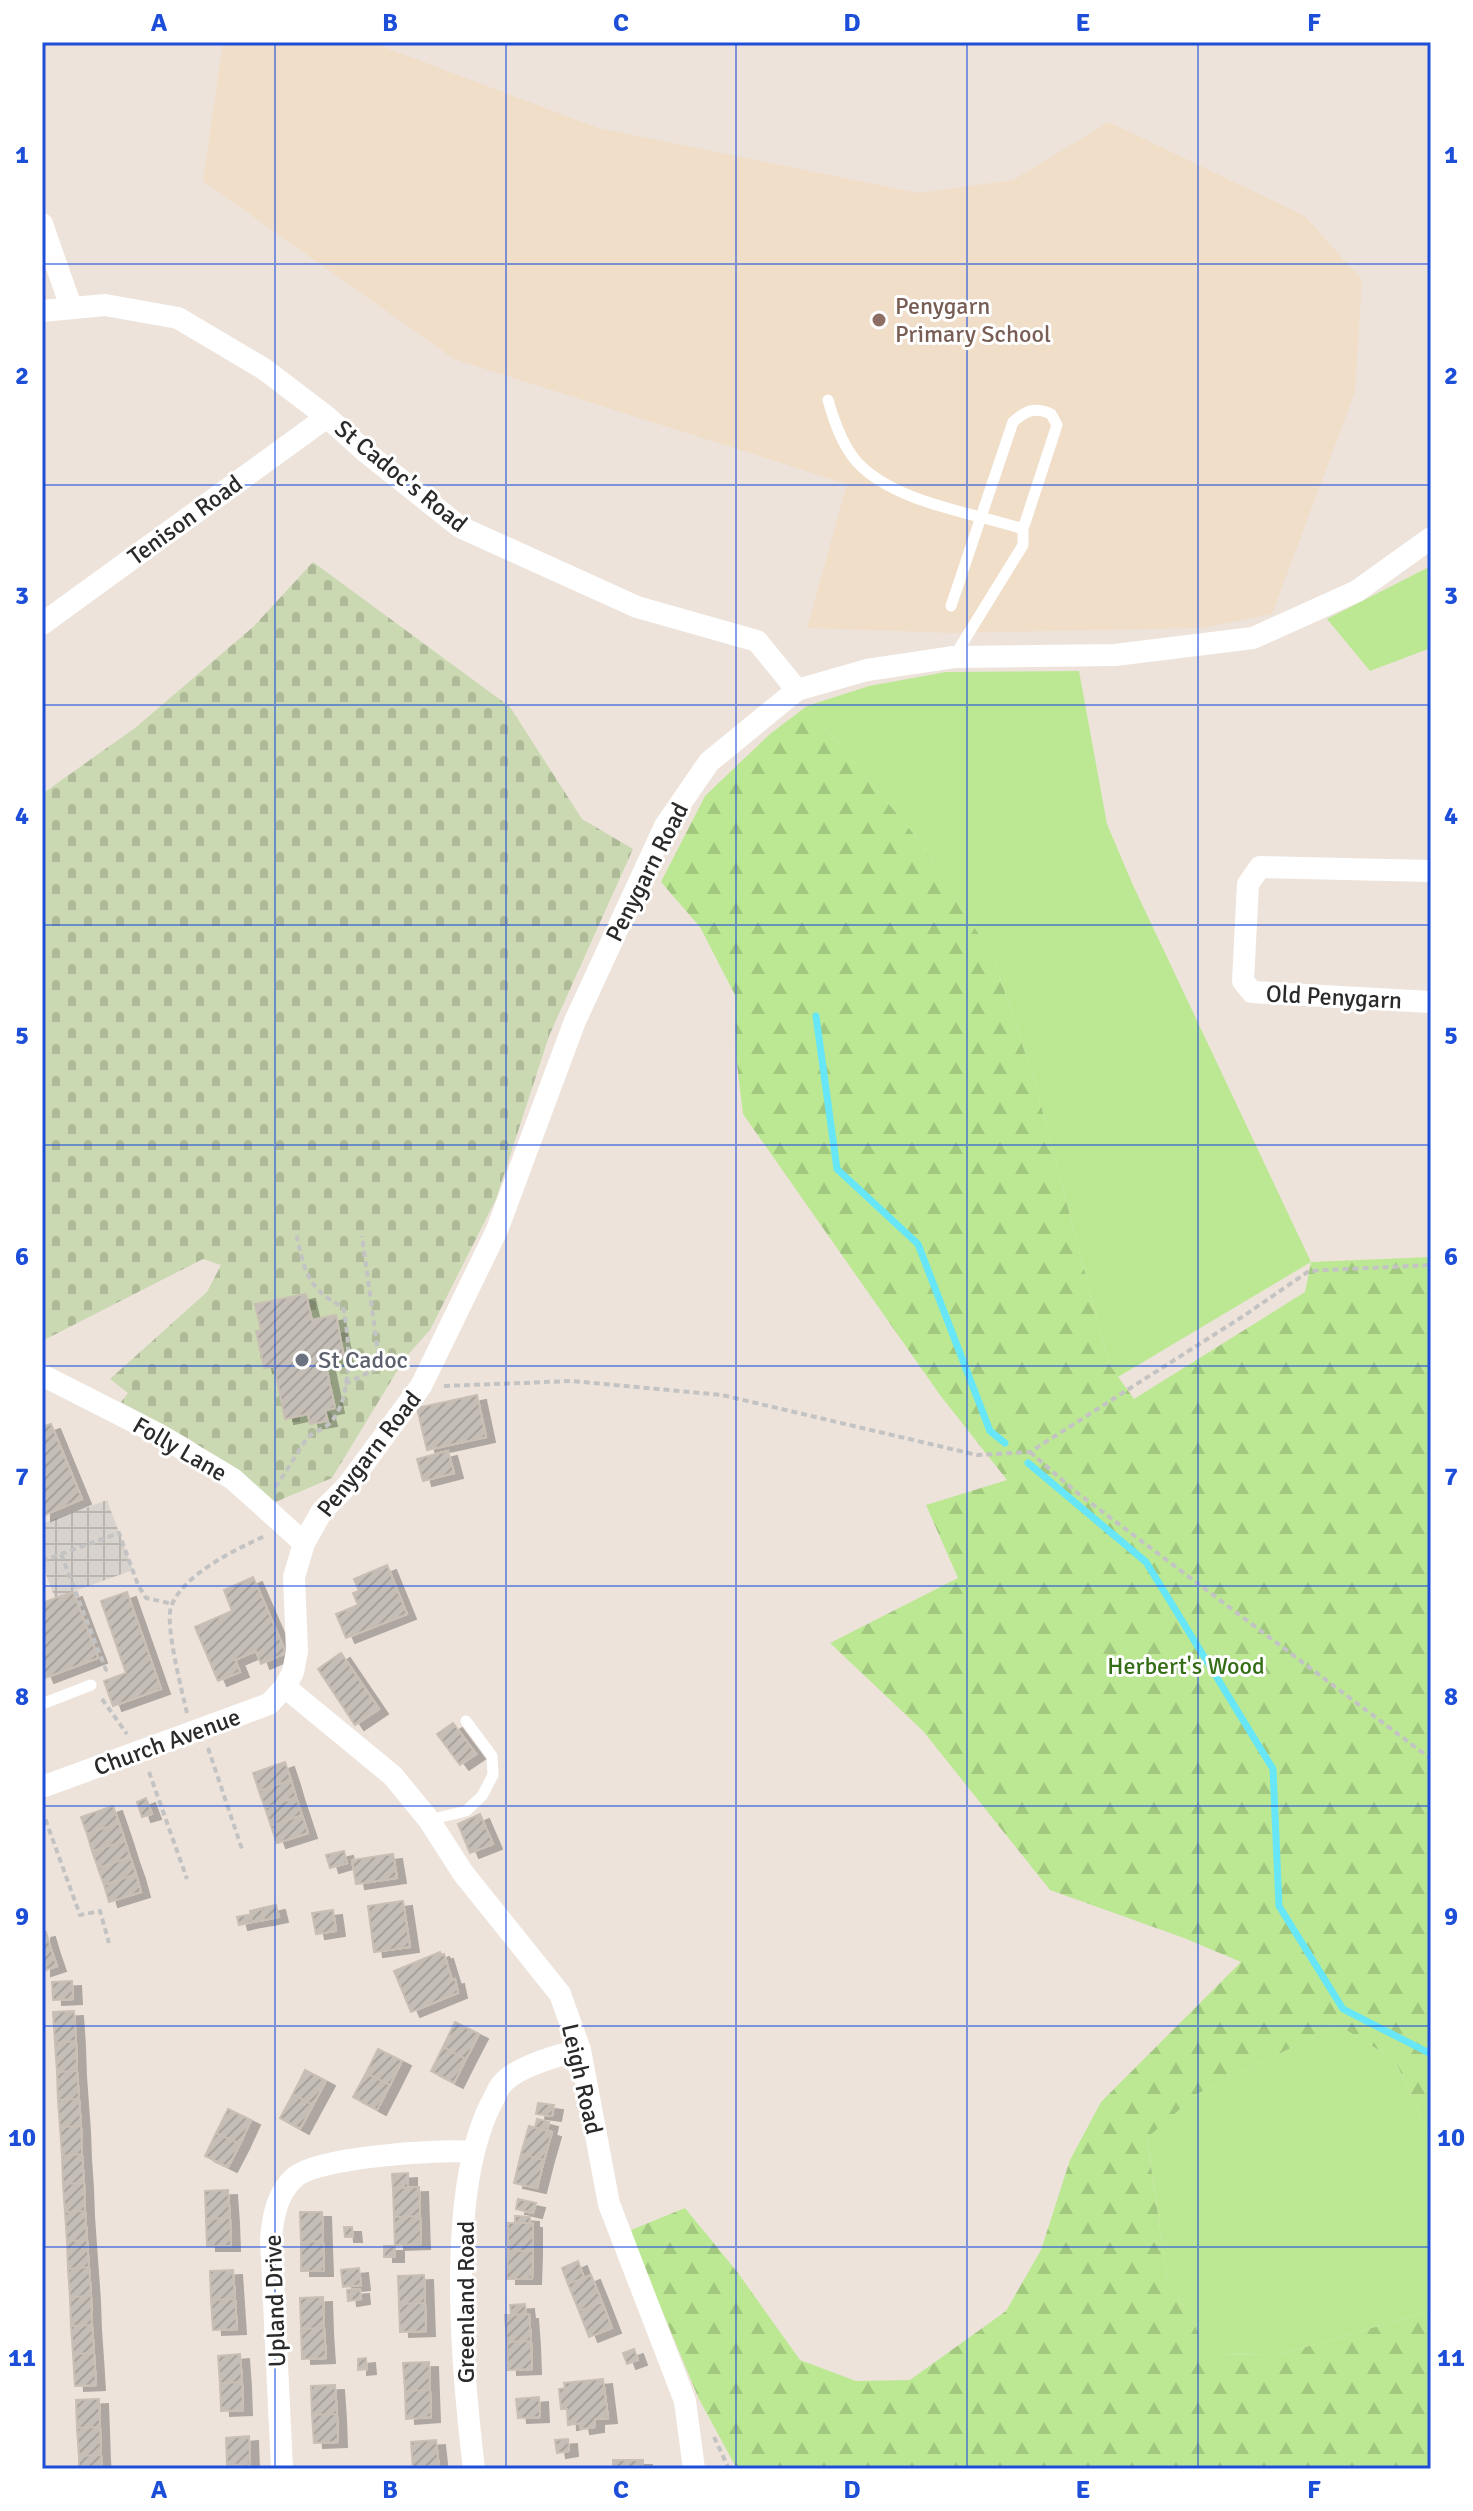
<svg xmlns="http://www.w3.org/2000/svg" width="1473" height="2511" font-family="Signika,sans-serif">
	<style>
		.education { fill: #f0dec9 }
		.grass { fill: #bce893 }
		.forest { fill: url(#forest-firs) }
		.cemetery { fill: url(#cemetery-stones) }
		.plaza { fill: url(#plaza-grid) }
		.lines { fill: none; stroke-linecap: round; stroke-linejoin: round }
		.stream { stroke: #66e6f7; stroke-width: 7 }
		.building { fill: url(#building-hatch); stroke: #c9bfb4; stroke-width: 2; filter: url(#shadow) }
		.path { stroke: #c3c3c3; stroke-width: 4; stroke-dasharray: 6 4; stroke-linecap: butt }
		.service { stroke: #fff; stroke-width: 11 }
		.minor { stroke: #fff; stroke-width: 22 }
		.grid { fill: none; stroke: #1d4ed8; stroke-width: 2; stroke-opacity: 0.55 }
		.education-dot { fill: #8d6e63; stroke: #fff; stroke-width: 3 }
		.worship-dot { fill: #6b7280; stroke: #fff; stroke-width: 3 }
		.labels { text-anchor: middle; stroke-width: 6; stroke-linejoin: round; paint-order: stroke }
		.education-label { font-size: 24px; fill: #785e54; stroke: #fff; text-anchor: start }
		.street-label { font-size: 24px; fill: #2a2a2a; stroke: #fff }
		.worship-label { font-size: 24px; fill: #5b616d; stroke: #fff; text-anchor: start }
		.park-label { font-size: 24px; fill: #346d15; stroke: #fff }
		.neatline { fill: none; stroke: #1d4ed8; stroke-width: 3 }
		.grid-label { font-size: 26px; text-anchor: middle; font-weight: bold; fill: #1d4ed8 }
	</style>
	<defs>
		<pattern id="forest-firs" width="22" height="20" patternUnits="userSpaceOnUse" patternTransform="scale(2)"><rect width="22" height="20" fill="#bce893"/><path d="M5 1l3.5 6h-7zM16 11l3.5 6h-7z" fill="#a2c77f"/></pattern>
		<pattern id="cemetery-stones" width="16" height="16" patternUnits="userSpaceOnUse" patternTransform="scale(2)"><rect width="16" height="16" fill="#cad9b1"/><path d="M2 7V4a2 2 0 0 1 4 0v3zM10 15v-3a2 2 0 0 1 4 0v3z" fill="#aeba98"/></pattern>
		<pattern id="plaza-grid" width="8" height="8" patternUnits="userSpaceOnUse" patternTransform="scale(2)"><rect width="8" height="8" fill="#d9d3ce"/><path d="M0 4h8M4 0v8" fill="none" stroke="#bab5b1"/></pattern>
		<pattern id="building-hatch" width="6" height="6" patternUnits="userSpaceOnUse" patternTransform="scale(2)"><rect width="6" height="6" fill="#c5beb7"/><path d="M-1 1l2-2M0 6l6-6M5 7l2-2" fill="none" stroke="#a9a39e"/></pattern>
		<filter id="shadow"><feDropShadow dx="9" dy="5" stdDeviation="0" flood-color="#0004"/></filter>
	</defs>
	<rect width="100%" height="100%" fill="#ede3db"/>
	<path class="education" d="M223,42H371L598,128L919,193L1013,180L1109,122L1305,216L1362,280L1355,392L1272,614L1202,628L954,633L807,628L847,484L454,359L203,181Z"/>
	<path class="grass" d="M1431,566V648L1370,671L1327,619Z
		M1079,671L1107,824L1132,883L1311,1262L1118,1377L1109,1364L1036,1086L993,957L922,844L807,706L869,686L946,672Z
		M1338,2025L1395,2060L1431,2139V2311L1278,2355L1211,2354L1167,2277L1147,2137L1197,2094Z"/>
	<path class="forest" d="M807,706L922,844L993,957L1036,1086L1109,1364L1134,1399L1305,1292L1311,1262L1431,1257V2139L1395,2060L1338,2025L1197,2094L1147,2138L1167,2277L1211,2354L1278,2355L1431,2311V2469H737L699,2399L638,2253L631,2230L685,2208L738,2273L800,2360L856,2381L910,2380L1006,2311L1041,2250L1070,2160L1101,2102L1241,1962L1184,1938L1050,1890L923,1731L830,1643L958,1578L926,1505L1007,1480L940,1395L743,1114L736,1056L735,995L700,927L661,882L705,796L770,734Z"/>
	<path class="cemetery" d="M313,562L510,707L582,819L633,849L549,1036L496,1199L430,1330L405,1358L332,1478L273,1503L191,1440L121,1402L128,1393L110,1379L207,1292L221,1265L203,1259L42,1341V794L135,728L253,627Z"/>
	<path class="plaza" d="M107,1500L133,1570L55,1598L42,1564V1524Z"/>
	<g class="lines">
		<path class="stream" d="M816,1016L837,1169L918,1244L990,1431L1005,1443
			M1028,1463L1146,1562L1273,1769L1279,1906L1343,2009L1431,2054"/>
	</g>
	<path class="building" d="M306,1294L312,1320L336,1315L344,1357L325,1361L335,1408L325,1410L328,1421L310,1424L308,1414L285,1419L274,1366L264,1368L256,1331L261,1330L255,1304Z
		M477,1395L486,1437L427,1450L417,1408Z
		M51,1424L82,1499L42,1516V1427Z
		M448,1451L454,1473L423,1481L417,1459Z
		M387,1565L407,1614L346,1638L336,1614L358,1605L353,1593L359,1591L354,1579Z
		M253,1577L286,1653L261,1664L256,1651L235,1660L240,1672L218,1681L195,1627L232,1611L224,1590Z
		M73,1592L98,1658L45,1678L42,1670V1603Z
		M127,1592L161,1689L113,1706L104,1681L126,1673L101,1601Z
		M341,1653L379,1709L355,1725L318,1669Z
		M453,1723L476,1754L460,1765L437,1734Z
		M285,1762L291,1780L259,1791L253,1773Z
		M291,1780L296,1797L265,1808L259,1791Z
		M296,1797L302,1815L271,1826L265,1808Z
		M146,1798L152,1814L142,1817L137,1802Z
		M113,1806L119,1823L87,1834L81,1817Z
		M480,1814L493,1844L470,1853L458,1824Z
		M302,1815L308,1833L277,1843L271,1826Z
		M119,1823L125,1841L92,1851L87,1834Z
		M125,1841L130,1857L98,1868L92,1851Z
		M344,1851L347,1863L330,1868L326,1855Z
		M393,1854L397,1878L356,1884L352,1860Z
		M130,1857L136,1874L104,1885L98,1868Z
		M136,1874L141,1892L109,1902L104,1885Z
		M403,1901L410,1947L374,1952L368,1906Z
		M276,1905L279,1917L264,1920L262,1908Z
		M262,1908L264,1920L252,1922L250,1911Z
		M333,1910L336,1931L316,1934L312,1913Z
		M251,1914L252,1922L239,1925L237,1917Z
		M46,1932L51,1949L42,1952V1933Z
		M51,1949L57,1966L42,1971V1952Z
		M440,1952L442,1955L444,1954L452,1980L455,1979L458,1993L411,2012L394,1971Z
		M72,1981L73,1999L53,2000L52,1982Z
		M74,2011L76,2041L55,2043L53,2012Z
		M455,2022L479,2034L466,2059L443,2047Z
		M76,2041L77,2071L57,2072L55,2043Z
		M443,2047L466,2059L454,2083L431,2071Z
		M378,2049L402,2061L390,2085L366,2073Z
		M305,2070L326,2081L313,2105L293,2094Z
		M77,2071L79,2099L58,2100L57,2072Z
		M366,2073L390,2085L377,2110L353,2097Z
		M293,2094L313,2105L300,2129L280,2118Z
		M79,2099L81,2126L60,2127L58,2100Z
		M538,2103L554,2105L552,2116L536,2114Z
		M228,2109L251,2120L240,2144L216,2133Z
		M537,2119L549,2122L547,2131L535,2128Z
		M81,2126L82,2154L62,2156L60,2127Z
		M529,2126L552,2132L544,2160L521,2154Z
		M216,2133L240,2144L228,2167L205,2156Z
		M82,2154L84,2183L63,2184L62,2156Z
		M521,2154L544,2160L537,2188L514,2183Z
		M408,2173V2188H393L392,2174Z
		M84,2183L85,2211L65,2212L63,2184Z
		M419,2187L420,2216L394,2217L393,2188Z
		M228,2190L230,2218L206,2219L205,2191Z
		M518,2199L536,2203L533,2213L516,2209Z
		M85,2211L87,2240L67,2241L65,2212Z
		M300,2212H322L323,2241L301,2242Z
		M420,2216L421,2244L395,2245L394,2217Z
		M515,2216L530,2217V2223H515Z
		M230,2218L231,2246H207L206,2219Z
		M508,2223H533V2251H508Z
		M344,2227H352L353,2237H345Z
		M87,2240L89,2267L68,2269L67,2241Z
		M323,2241L324,2271H301V2242Z
		M384,2246H395V2257H384Z
		M508,2251H533L532,2279H507Z
		M578,2261L584,2278L568,2284L562,2268Z
		M89,2267L91,2296L70,2297L68,2269Z
		M359,2268L361,2285L343,2287L341,2270Z
		M233,2270L235,2299L211,2300L210,2271Z
		M424,2275L425,2303L399,2304L398,2276Z
		M591,2275L602,2302L579,2311L568,2284Z
		M360,2289L361,2299L348,2301L347,2290Z
		M91,2296L92,2325L71,2326L70,2297Z
		M323,2297L324,2328L301,2329L300,2298Z
		M235,2299L237,2329L213,2330L211,2300Z
		M602,2302L612,2328L589,2337L579,2311Z
		M425,2303L426,2331L400,2332L399,2304Z
		M525,2304L526,2314L511,2315L510,2305Z
		M529,2314L531,2341L507,2342L505,2315Z
		M92,2325L94,2353L73,2354L71,2326Z
		M324,2328L326,2358L302,2359L301,2329Z
		M531,2341L532,2369L508,2370L507,2342Z
		M634,2349L638,2360L627,2364L623,2353Z
		M94,2353L96,2385L75,2386L73,2354Z
		M240,2354L242,2382L220,2383L218,2356Z
		M366,2358L367,2369L358,2370V2359Z
		M429,2362L430,2390L405,2391L403,2363Z
		M603,2379L608,2418L595,2419V2427L581,2429L580,2423L568,2425L567,2409H561L559,2389L565,2388L564,2383Z
		M242,2382L243,2410L221,2411L220,2383Z
		M335,2385L337,2414L312,2415L311,2386Z
		M430,2390L431,2417L406,2419L405,2391Z
		M539,2397L540,2417L518,2418L516,2399Z
		M99,2399L100,2427L77,2428L76,2400Z
		M337,2414L338,2442L314,2443L312,2415Z
		M100,2427L101,2455L79,2456L77,2428Z
		M249,2436L250,2464L227,2465L226,2438Z
		M568,2439L569,2451L557,2453L555,2440Z
		M436,2440L439,2468L413,2469L411,2442Z
		M101,2455L102,2469H79V2456Z
		M613,2460H643V2469H613Z
		M250,2464V2469H227V2465Z"/>
	<g class="lines">
		<path class="path" d="M345,1384L380,1367L362,1236
			M444,1386L572,1381L722,1395L977,1455L1030,1452L1245,1315L1309,1271L1431,1265
			M1030,1452L1075,1491L1431,1759
			M275,1487C287,1472 295,1455 306,1440C312,1431 324,1430 331,1422C353,1397 350,1338 343,1307C307,1289 304,1270 296,1232
			M61,1554L106,1670L102,1674
			M42,1561L119,1533L138,1585L146,1598L173,1604
			M102,1699L127,1734
			M187,1713C182,1691 165,1626 171,1607C182,1575 236,1549 265,1536
			M208,1748L243,1852
			M149,1772L187,1879
			M42,1810L80,1915L100,1911L109,1943
			M714,2437L729,2469"/>
		<path class="service" d="M828,400C834,421 842,445 857,462C895,503 971,512 1023,529V545L954,657
			M951,606L1013,422C1026,410 1035,407 1051,414L1057,425L1023,529
			M42,1704L91,1685
			M429,1820L466,1811L482,1796L493,1775L492,1756L466,1721"/>
		<path class="minor" d="M42,224L71,307
			M42,311L105,305L178,318L264,369L327,417L367,453L460,527L637,607L757,641L797,690
			M42,624L327,417
			M1431,871L1260,867L1248,884L1243,981L1252,992L1431,1002
			M42,1375L158,1434L233,1479L304,1543
			M285,1687L393,1776L429,1820L463,1873L560,1994L580,2050L609,2204L685,2401L694,2469
			M42,1787L269,1704L285,1687L293,1672L297,1651L294,1577L304,1543L322,1511L348,1485L421,1386L497,1230L575,1021L665,826L709,762L797,690L867,670L954,657L1115,655L1253,638L1357,591L1431,538
			M282,2469L271,2239C273,2216 277,2193 295,2177C318,2157 440,2149 472,2152
			M474,2469C462,2369 445,2189 493,2100C496,2095 498,2088 502,2084C516,2067 559,2055 580,2050"/>
	</g>
	<path class="grid" d="M275,42V2469M506,42V2469M736,42V2469M967,42V2469M1198,42V2469M42,264H1431M42,485H1431M42,705H1431M42,925H1431M42,1145H1431M42,1366H1431M42,1586H1431M42,1806H1431M42,2026H1431M42,2247H1431"/>
	<circle class="education-dot" cx="879" cy="320" r="8"/>
	<circle class="worship-dot" cx="302" cy="1360" r="8"/>
	<g class="labels">
		<g class="education-label">
			<text x="895" y="314">Penygarn<tspan x="895" dy="28">Primary School</tspan></text>
		</g>
		<g class="street-label">
			<text transform="translate(401 476) rotate(39)" y="8">St Cadoc's Road</text>
			<text transform="translate(185 520) rotate(-36)" y="8">Tenison Road</text>
			<text transform="translate(647 872) rotate(-63)" y="8">Penygarn Road</text>
			<text transform="translate(1334 997) rotate(3)" y="8">Old Penygarn</text>
			<text transform="translate(180 1449) rotate(30)" y="8">Folly Lane</text>
			<text transform="translate(369 1454) rotate(-52)" y="8">Penygarn Road</text>
			<text transform="translate(167 1742) rotate(-20)" y="8">Church Avenue</text>
			<text transform="translate(582 2079) rotate(77)" y="8">Leigh Road</text>
			<text transform="translate(275 2301) rotate(-92)" y="8">Upland Drive</text>
			<text transform="translate(466 2302) rotate(-90)" y="8">Greenland Road</text>
		</g>
		<g class="worship-label">
			<text x="318" y="1368">St Cadoc</text>
		</g>
		<g class="park-label">
			<text x="1186" y="1674">Herbert's Wood</text>
		</g>
	</g>
	<rect width="1473" height="2511" fill="none" stroke="#ffffff" stroke-width="88"/>
	<rect x="44" y="44" width="1385" height="2423" class="neatline"/>
	<g class="grid-label">
		<text x="159" y="31">A</text>
		<text x="390" y="31">B</text>
		<text x="621" y="31">C</text>
		<text x="852" y="31">D</text>
		<text x="1083" y="31">E</text>
		<text x="1314" y="31">F</text>
		<text x="22" y="163">1</text>
		<text x="1451" y="163">1</text>
		<text x="22" y="384">2</text>
		<text x="1451" y="384">2</text>
		<text x="22" y="604">3</text>
		<text x="1451" y="604">3</text>
		<text x="22" y="824">4</text>
		<text x="1451" y="824">4</text>
		<text x="22" y="1044">5</text>
		<text x="1451" y="1044">5</text>
		<text x="22" y="1265">6</text>
		<text x="1451" y="1265">6</text>
		<text x="22" y="1485">7</text>
		<text x="1451" y="1485">7</text>
		<text x="22" y="1705">8</text>
		<text x="1451" y="1705">8</text>
		<text x="22" y="1925">9</text>
		<text x="1451" y="1925">9</text>
		<text x="22" y="2146">10</text>
		<text x="1451" y="2146">10</text>
		<text x="22" y="2366">11</text>
		<text x="1451" y="2366">11</text>
		<text x="159" y="2498">A</text>
		<text x="390" y="2498">B</text>
		<text x="621" y="2498">C</text>
		<text x="852" y="2498">D</text>
		<text x="1083" y="2498">E</text>
		<text x="1314" y="2498">F</text>
	</g>
</svg>
